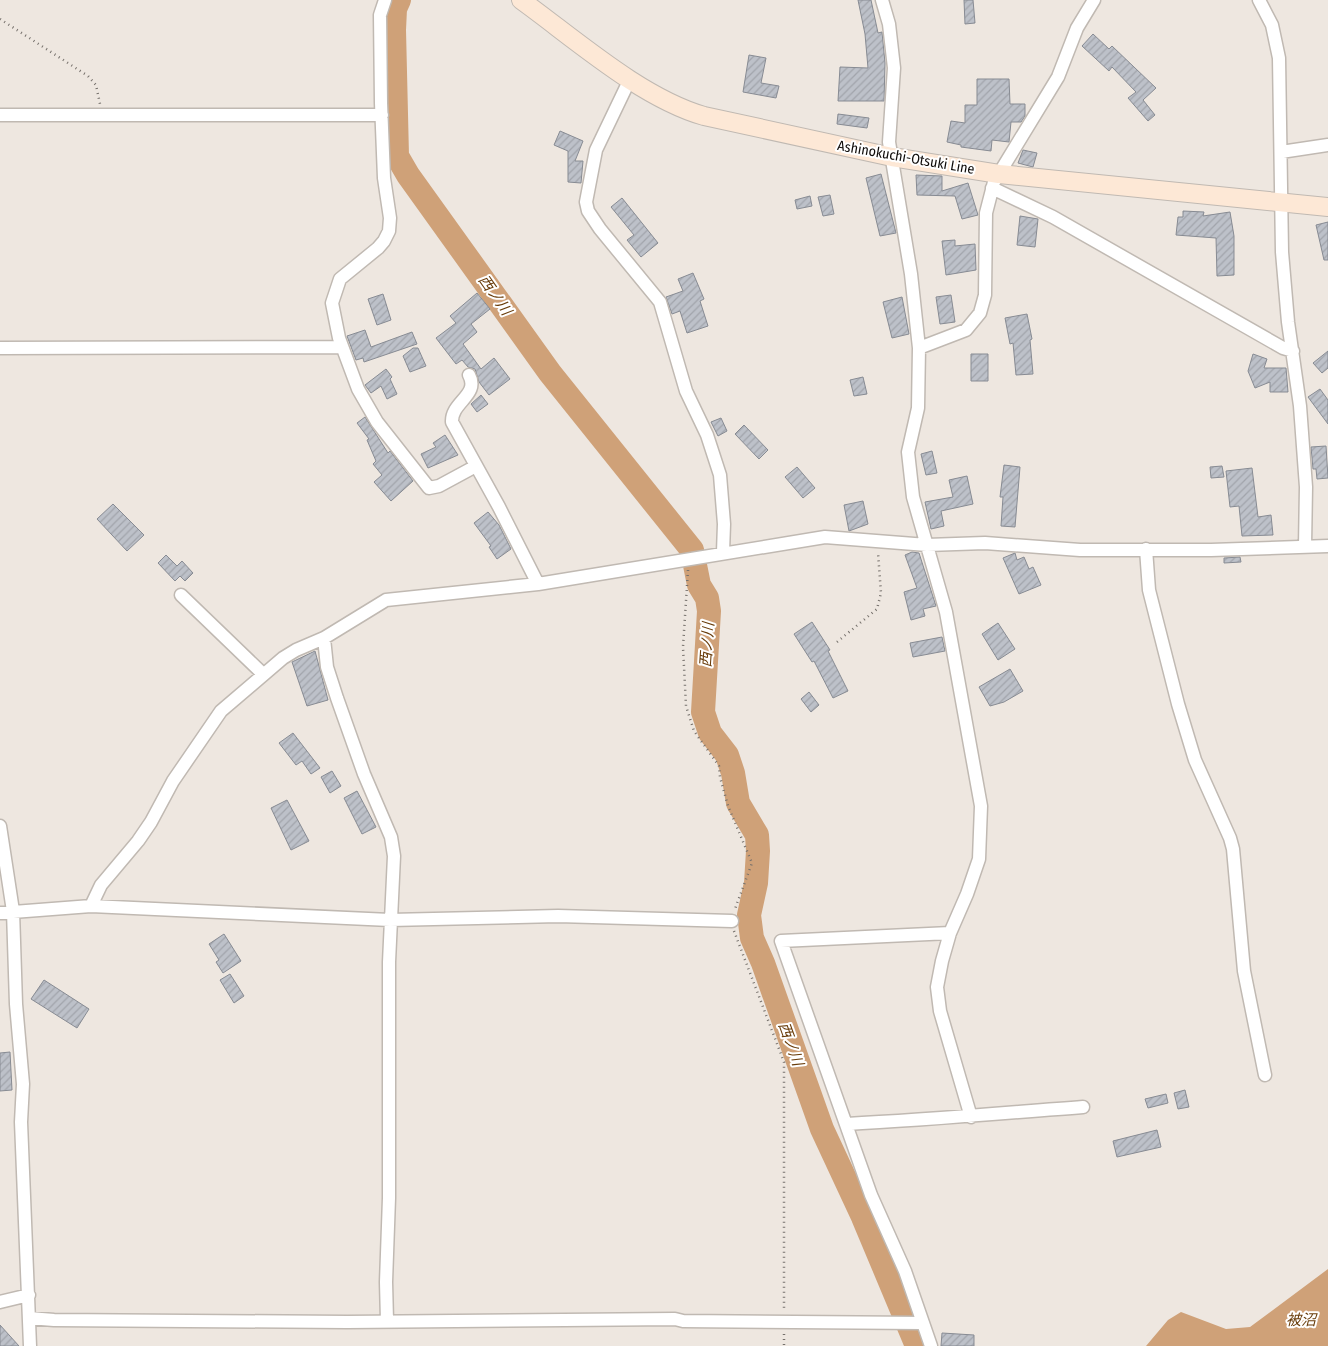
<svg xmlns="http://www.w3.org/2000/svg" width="1328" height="1346" font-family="'Fira Sans Condensed','Noto Sans JP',sans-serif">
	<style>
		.water { fill: #cfa178 }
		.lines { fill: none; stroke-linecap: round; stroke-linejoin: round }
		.river { stroke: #cfa178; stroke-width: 24 }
		.building { fill: url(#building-hatch); stroke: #878b93 }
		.street-casing { stroke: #c0b9b2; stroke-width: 15 }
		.secondary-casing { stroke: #c0b9b2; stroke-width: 20 }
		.path { stroke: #76716c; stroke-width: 2.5; stroke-dasharray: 1 4; stroke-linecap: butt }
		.street { stroke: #fff; stroke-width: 12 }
		.secondary { stroke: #fde8d6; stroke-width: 18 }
		.labels { text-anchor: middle; stroke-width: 4; stroke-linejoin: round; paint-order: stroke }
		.street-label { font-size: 14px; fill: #0e0b09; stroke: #fff }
		.water-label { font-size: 15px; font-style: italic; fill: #693c0a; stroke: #fff }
	</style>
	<defs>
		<pattern id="building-hatch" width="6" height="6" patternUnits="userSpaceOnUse" patternTransform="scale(1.25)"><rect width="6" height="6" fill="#bdc1c9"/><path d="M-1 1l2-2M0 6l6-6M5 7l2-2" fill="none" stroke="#a1a4ab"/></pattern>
	</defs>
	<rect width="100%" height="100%" fill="#eee7e0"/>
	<path class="water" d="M1328,1269V1346H1146L1168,1320L1181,1312L1226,1329L1250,1327Z"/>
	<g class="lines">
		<path class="river" d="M399,0L395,9L394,30L397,156L408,175L550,373L692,550L699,585L707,598L709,611L703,712L710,733L727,755L733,773L738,803L757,835L758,851L756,883L749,915L752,938L763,963L822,1129L863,1217L917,1346"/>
	</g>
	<path class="building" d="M858,0H871L878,33L882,32L885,63L884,101H838L840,67L868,68L865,34Z
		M964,0H973L975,23L965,24Z
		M1093,34L1109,49L1112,46L1156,88L1143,100L1155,115L1148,121L1128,98L1136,92L1112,67L1109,71L1082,46Z
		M749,55L766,58L761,83L779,86L776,98L743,92Z
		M977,79H1009L1010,104H1025V116L1021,122H1011L1009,142L992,140L991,151L961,147V145L947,142L951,121L965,123V105H977Z
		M838,114L869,118L867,128L837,124Z
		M560,131L583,141L575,161H583L581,183L568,182V151L554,145Z
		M1023,150L1037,153L1033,167L1018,163Z
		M881,174L896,233L880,236L866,178Z
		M916,175L942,176V191L968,183L978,215L962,219L955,196L917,195Z
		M830,195L834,214L823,216L818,197Z
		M810,196L812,206L797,209L795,200Z
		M622,198L658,243L641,257L627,240L634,235L611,207Z
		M1183,211L1204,212L1203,216L1230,212L1234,236V275L1217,276L1216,238L1176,235L1178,217H1183Z
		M1020,216L1038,219L1035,247L1017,245Z
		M1328,222V260H1324L1316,225Z
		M955,240V246L975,244L976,270L946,275L942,241Z
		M693,273L704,299L700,301L708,326L687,333L680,311L672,314L666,297L683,291L678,279Z
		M477,293L490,309L471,324L477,332L463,344L481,369L494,358L510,379L489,395L479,382L475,369L468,367L462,360L456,364L436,338L456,323L450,316Z
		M383,294L391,320L377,325L368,299Z
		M951,295L955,322L940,324L936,297Z
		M902,297L909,334L892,338L883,302Z
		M1027,314L1032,339L1030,340L1033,374L1016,375L1013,343L1010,344L1005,318Z
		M365,330L371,347L412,332L417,344L364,362L363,358L356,360L347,336Z
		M413,348H418L426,366L410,372L403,356Z
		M1328,351V368L1322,373L1313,363Z
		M971,354H988V381H971Z
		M1253,354L1267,359L1264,368H1286L1288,392H1270V382L1255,388L1248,371Z
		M386,369L392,377L390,379L397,394L387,399L381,386L371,393L365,385Z
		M863,377L867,394L854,396L850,380Z
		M1320,389L1328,400V424L1308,397Z
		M481,395L488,404L477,412L471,404Z
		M365,417L388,453L390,451L413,481L391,501L374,482L382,475L373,464L376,461L367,440L369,439L357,423Z
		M721,418L727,431L718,436L711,422Z
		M744,425L768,450L759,459L735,434Z
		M445,435L458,455L428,468L421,454L436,447L433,443Z
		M1326,446L1328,478L1317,479L1316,469H1313L1311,447Z
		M932,451L937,473L926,475L921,454Z
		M1004,465L1020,467L1015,527L1001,526L1003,497H1000Z
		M1222,466L1224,477L1211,478L1210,467Z
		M797,467L815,488L803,498L785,477Z
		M1252,468L1258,517L1271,515L1273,535L1242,536L1239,506L1230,507L1226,471Z
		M967,476L973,504L941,511L944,526L931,529L925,502L953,497L949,480Z
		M863,501L868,524L849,531L844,505Z
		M113,504L144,535L127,551L97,519Z
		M488,512L499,525L511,549L497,559L489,547L491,546L474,523Z
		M912,552L919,553L936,606L923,609L925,616L911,620L904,592L917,588L905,555Z
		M1015,553L1017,560L1024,557L1029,569L1033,567L1041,585L1019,594L1003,558Z
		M166,555L177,566L182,561L193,573L185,581L180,576L175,581L158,563Z
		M1240,557L1241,562L1224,563V558Z
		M812,622L830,650L828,651L848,691L833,698L814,661L812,662L794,634Z
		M998,623L1015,649L998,660L982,634Z
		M942,637L945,651L913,657L910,643Z
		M315,651L328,700L307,706L292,662Z
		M1010,669L1023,691L1004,702L990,706L979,687Z
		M809,692L819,705L811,712L801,699Z
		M293,733L320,768L311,774L302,761L296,765L279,743Z
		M332,771L341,786L330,793L321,777Z
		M357,791L376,827L362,834L344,798Z
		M287,800L309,841L291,850L271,808Z
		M224,934L241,961L223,973L216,962L219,960L209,944Z
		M230,974L244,996L234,1003L220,980Z
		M44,980L89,1009L77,1028L31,999Z
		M10,1052L12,1090L0,1091V1053Z
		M1185,1090L1189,1107L1178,1109L1174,1093Z
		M1166,1094L1168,1103L1148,1108L1145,1099Z
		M1157,1130L1161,1147L1117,1157L1113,1141Z
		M0,1325L19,1346H0Z
		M942,1333L974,1335V1346H941Z"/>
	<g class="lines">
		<g class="street-casing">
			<path id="street" d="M385,0L380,15L381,103L384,178L390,218L389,231L384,241L378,248L340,279L332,303L339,338L358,389L377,422L429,488L439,486L476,466
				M882,0L889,24L894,68L889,142L911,274L919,348L918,408L908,452L913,497L946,612L981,806L979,859L967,894L950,933L942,961L937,987L940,1011L971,1117
				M1259,0L1272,25L1279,58L1282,252L1288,322L1300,406L1306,487L1305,546
				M630,79L596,150L586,202L588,211L600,229L660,302L686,391L707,435L720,475L724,524L723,552
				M0,115H382
				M1281,152L1328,145
				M992,188L1053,217L1283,348L1293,351
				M0,348L342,347
				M919,348L966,330L980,313L985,295L986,213L994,182L1058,77L1077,28L1094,0
				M469,375C480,395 451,402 452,422L499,507L538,584
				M1146,549L1149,590L1178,704L1195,760L1230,838L1233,849L1244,971L1265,1075
				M181,595L263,674
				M324,638L327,667L337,698L364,774L391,837L394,856L389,962V1198L386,1282L387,1321
				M0,826L13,911L16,1004L23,1084L21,1122L30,1346
				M91,906L101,885L138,841L151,822L173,781L221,711L283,658L296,650L324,638L386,600L538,584L825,537L927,545L985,543L1080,550H1211L1328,546
				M0,913L91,906L390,920L558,916L732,921
				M847,1124C926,1120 1004,1113 1083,1107
				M0,1302L29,1295
				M29,1318L54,1320L347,1322L675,1319L683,1321L922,1323
				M931,1346L905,1271L871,1195L781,941L950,933"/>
		</g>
		<g class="secondary-casing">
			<path id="secondary" d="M521,0C575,39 641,98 704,116L892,157L999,174L1328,207"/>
		</g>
		<path class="path" d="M0,19L88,76L96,85L100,104
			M688,570L683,647L686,706L694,731L719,766L720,777L728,806L752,863L735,909
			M837,642L877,609L881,593L878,553
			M734,931L784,1062V1311
			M784,1334V1346"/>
		<use href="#street" class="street"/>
		<use href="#secondary" class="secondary"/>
	</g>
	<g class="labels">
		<g class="street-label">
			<text transform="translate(906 157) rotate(10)" y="5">Ashinokuchi-Otsuki Line</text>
		</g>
		<g class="water-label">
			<text transform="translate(495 295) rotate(55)" y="5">西ノ川</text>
			<text transform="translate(707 645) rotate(-86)" y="5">西ノ川</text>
			<text transform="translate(791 1044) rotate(70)" y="5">西ノ川</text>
			<text x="1301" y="1325">被沼</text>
		</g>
	</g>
</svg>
